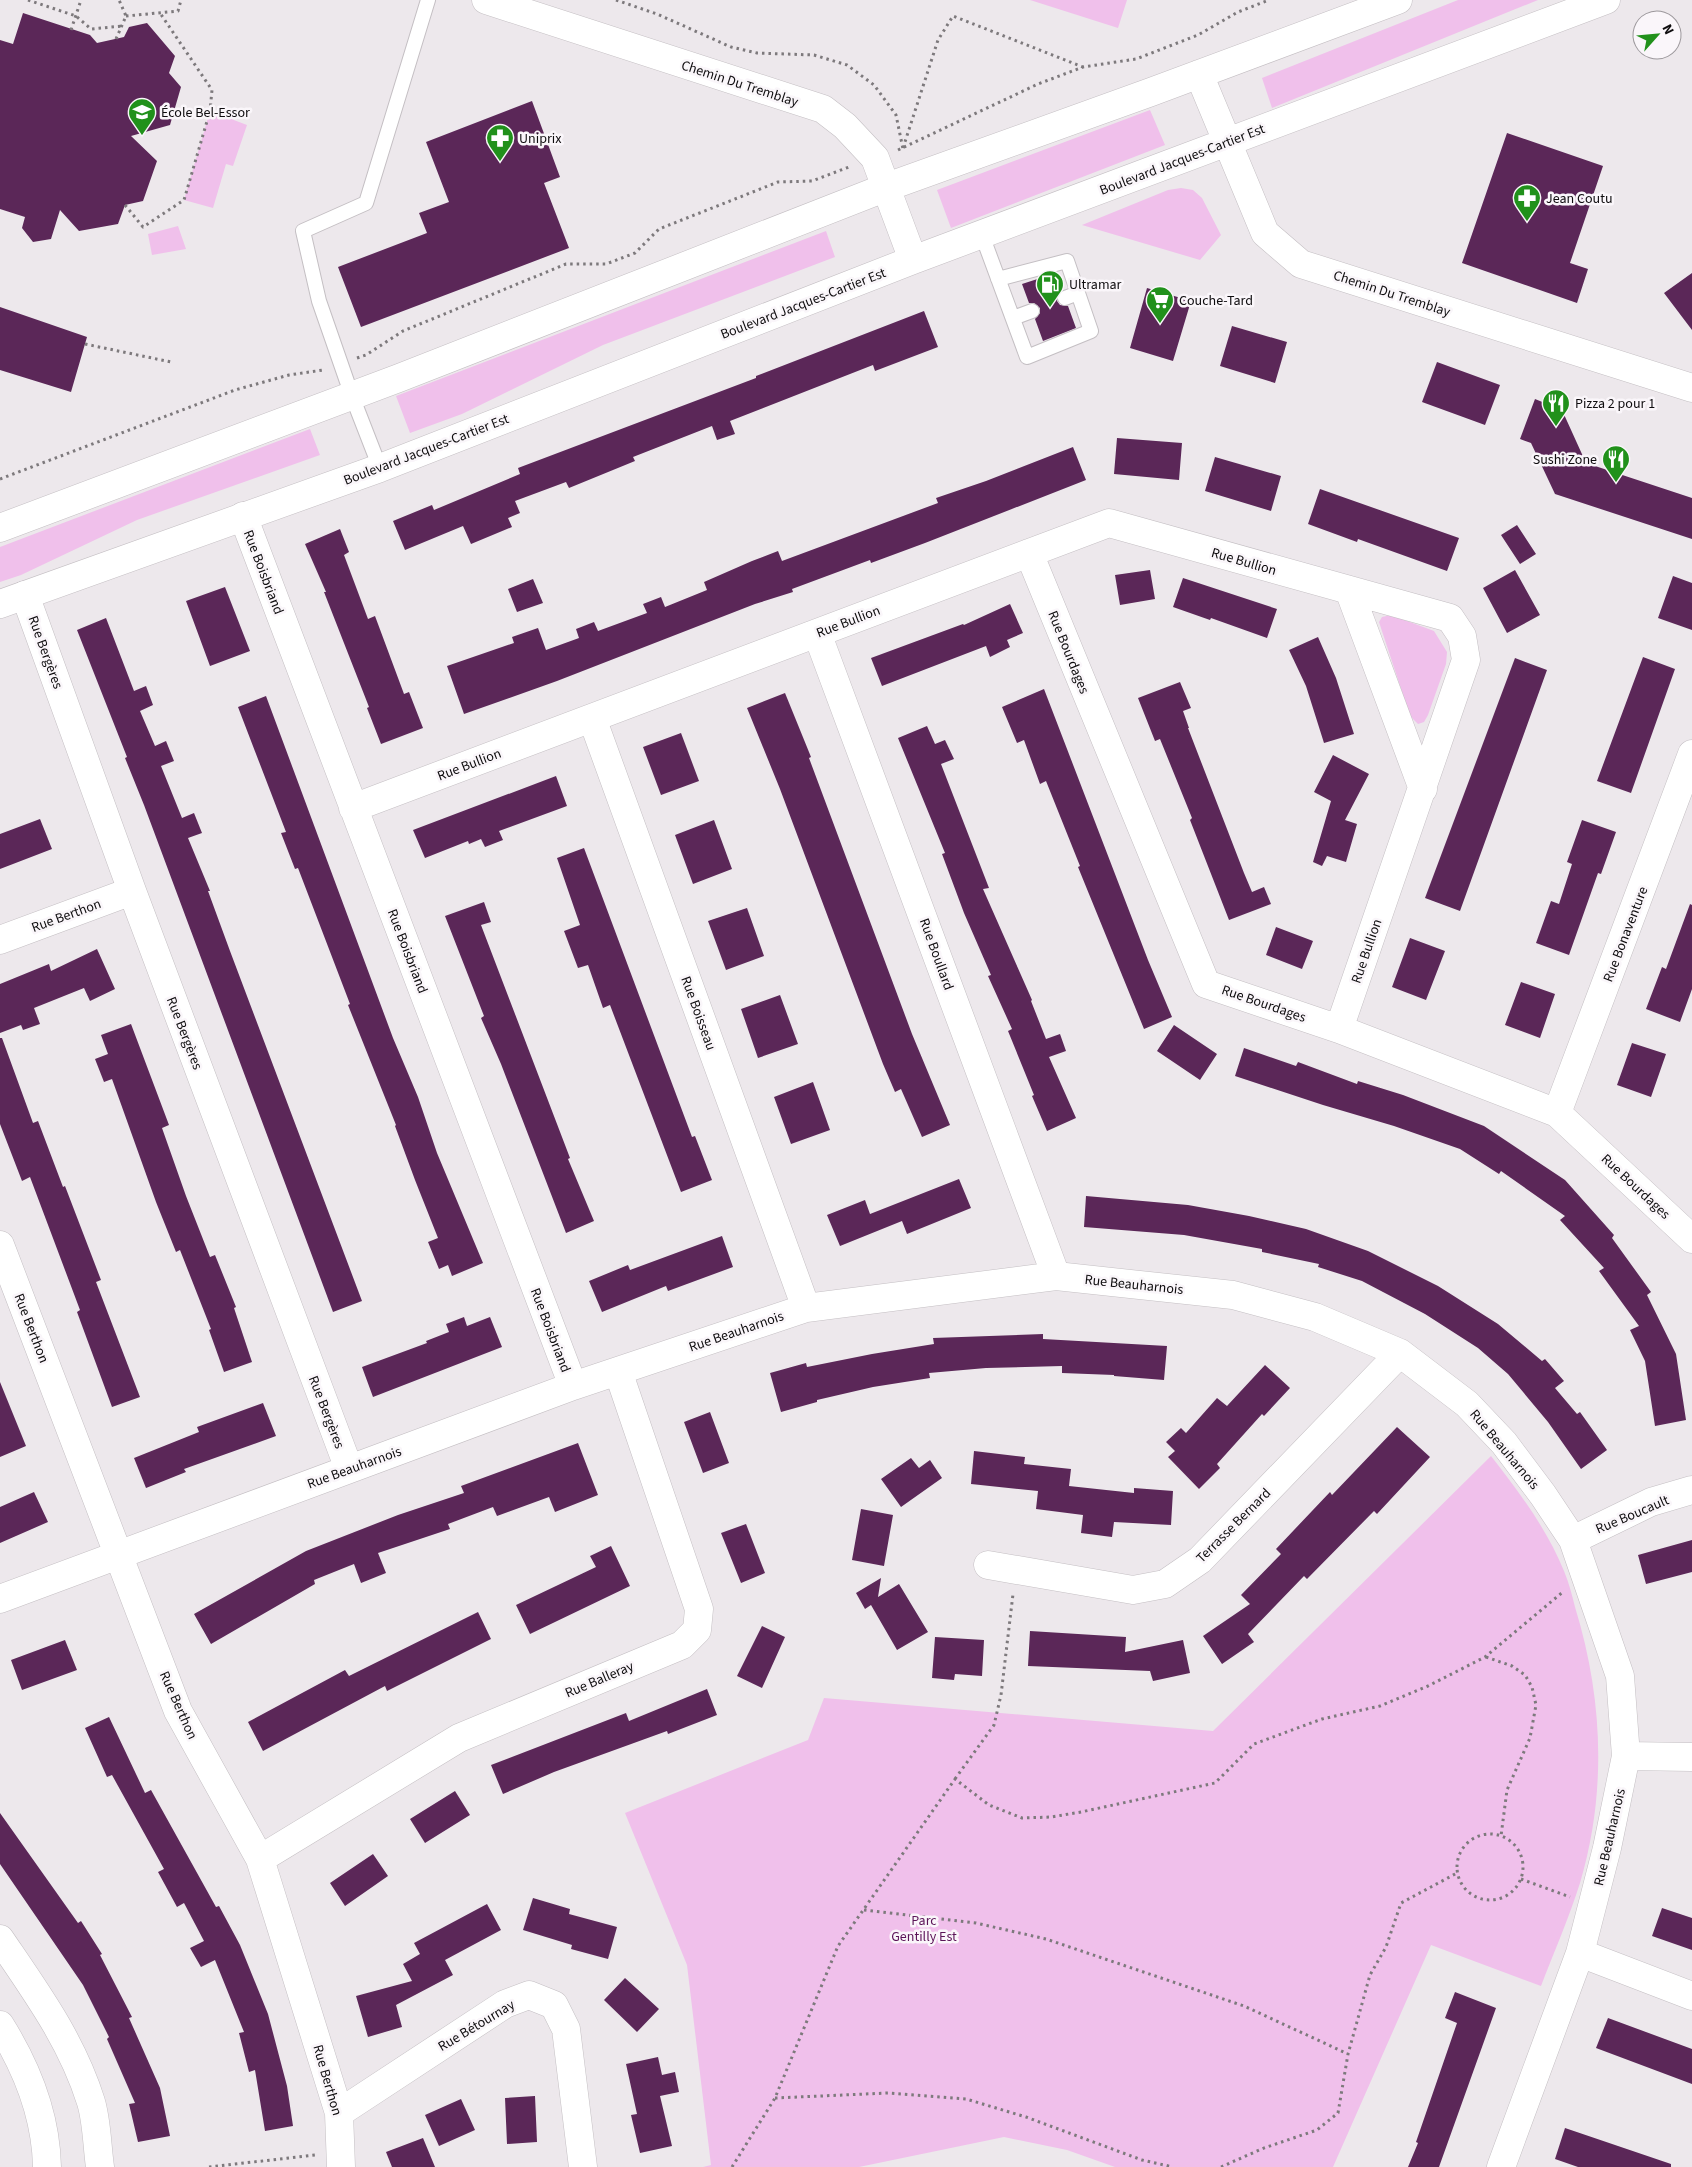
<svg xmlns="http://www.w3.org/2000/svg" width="1692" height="2167" font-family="'Source Sans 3',sans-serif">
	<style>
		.green { fill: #f0c0eb }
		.building { fill: #5b2758 }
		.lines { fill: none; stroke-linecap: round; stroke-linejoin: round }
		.lane-casing { stroke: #c4bfc3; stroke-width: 16 }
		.street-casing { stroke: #c4bfc3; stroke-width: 29 }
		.secondary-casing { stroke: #c4bfc3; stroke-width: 29 }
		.path { stroke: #7d797c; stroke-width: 3; stroke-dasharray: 2.5 4; stroke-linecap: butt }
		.lane { stroke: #fff; stroke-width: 14 }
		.street { stroke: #fff; stroke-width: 28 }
		.secondary { stroke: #fff; stroke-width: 28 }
		.labels { text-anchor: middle; stroke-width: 5; stroke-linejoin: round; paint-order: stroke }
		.street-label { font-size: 14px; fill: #0e0c0e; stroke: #faf6fa }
		.poi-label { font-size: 14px; fill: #0e0c0e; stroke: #faf6fa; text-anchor: start }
		.park-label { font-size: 14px; fill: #5b1458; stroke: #faf6fa }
	</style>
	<rect width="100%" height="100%" fill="#ede8ec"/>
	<path class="green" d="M1030,0H1127L1118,28Z
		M1458,0H1538L1272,108L1262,78Z
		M1150,110L1165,145L951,228L937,190Z
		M210,111L247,125L233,166L226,164L213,208L184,200Z
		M1181,188L1193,190L1202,198L1221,235L1200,260L1082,225L1168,190Z
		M178,226L186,249L152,255L148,234Z
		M826,231L835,257L603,345L462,414L410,433L396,396Z
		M310,429L320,455L137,520L21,575L0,582V547Z
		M1391,615L1434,631L1447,652L1446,664L1428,715L1424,722L1418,724L1410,716L1379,622L1382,617Z
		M1491,1456C1519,1492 1547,1529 1564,1571C1569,1583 1572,1595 1575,1607C1603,1698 1607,1792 1580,1883C1569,1918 1554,1952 1541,1986L1431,1945L1333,2167H1115L1067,2150L1004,2137L859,2167H703L711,2165L687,1965L625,1813L808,1740L824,1698L1213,1731Z"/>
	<path class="building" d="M23,13L90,35L97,43L124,37L129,27L147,23L175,56L169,73L181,87L170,125L131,136L157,161L143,201L125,205L118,224L79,231L60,210L51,239L33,242L22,228L25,217L0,209V40L13,44Z
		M532,101L560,177L544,183L569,248L361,327L338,267L427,233L419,213L449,202L426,142Z
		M1507,133L1603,166L1570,263L1588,269L1577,303L1462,263Z
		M1056,273L1062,290L1058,293L1057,301L1060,305L1068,306L1076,328L1043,341L1035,319L1040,313V308L1034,303H1029L1022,284Z
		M1692,273V330L1664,293Z
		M1147,288L1191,301L1173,361L1130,348Z
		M0,307L87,337L71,392L0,370Z
		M924,311L938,347L875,371L873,365L730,421L735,434L717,440L712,426L633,457L635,461L569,488L566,482L515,501L520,513L508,518L512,527L471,544L463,526L405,550L393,521L432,505L434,510L520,474L518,468L756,378V376Z
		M1232,326L1287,342L1275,383L1220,366Z
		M1437,362L1500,385L1485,425L1422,402Z
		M1535,399L1562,410L1586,463L1692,498V539L1555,494L1531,443L1520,439Z
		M1117,438L1182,443L1179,480L1114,474Z
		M1073,447L1086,480L925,543L871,563L870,560L792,589L793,592L755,604L557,681L464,714L447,666L514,643L512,637L538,628L546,650L579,638L576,629L594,622L598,631L647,613L643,604L661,597L665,607L707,590L704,582L752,561L778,551L782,561L938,503L936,498L986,481Z
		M1215,457L1281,476L1271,511L1205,491Z
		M1320,489L1459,538L1447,571L1358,539L1357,542L1308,524Z
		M1517,525L1536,554L1520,564L1501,535Z
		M340,529L349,552L344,555L368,619L375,616L404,694L409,692L423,728L381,744L367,708L369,707L324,592H326L305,544Z
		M1150,570L1155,599L1120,605L1115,575Z
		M1515,570L1540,615L1507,633L1483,588Z
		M1673,576L1692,583V630L1658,618Z
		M1183,578L1277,609L1267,638L1211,618L1210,620L1173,607Z
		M533,579L543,603L517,612L508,589Z
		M225,587L250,651L210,666L186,601Z
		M1010,604L1023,633L1007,640L1010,647L990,657L986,646L882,686L871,658L963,624L964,625Z
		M106,618L134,691L146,686L153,705L140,711L155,746L166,741L174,761L161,766L182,818L194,813L202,833L188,838L210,891H208L230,951L362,1301L333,1312L144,805L125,758L127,757L77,630Z
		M1318,637L1336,678L1354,734L1324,743L1306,686L1289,650Z
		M1643,657L1675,669L1631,793L1597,781Z
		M1515,658L1547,670L1460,911L1425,898Z
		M1180,682L1191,708L1183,711L1189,728H1188L1244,873L1252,892L1264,887L1271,904L1229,920L1190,820L1192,818L1160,739L1155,741L1138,698Z
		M1044,689L1148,960L1172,1017L1144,1029L1078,867L1080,866L1046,781L1040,784L1024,740L1017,743L1002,707Z
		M785,693L811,757L809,758L912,1034L950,1125L922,1137L901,1089L895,1092L883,1064L780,789L747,708Z
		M266,696L393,1038L418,1097L437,1153L483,1263L452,1276L448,1265L439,1269L428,1242L438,1238L415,1180L395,1126L396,1125L348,1005L350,1004L298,868L295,869L281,833L286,832L238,707Z
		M927,726L935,744L945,740L954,759L941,764L989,888L983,889L1032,1000L1031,1001L1046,1039L1060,1034L1066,1051L1049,1057L1076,1118L1047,1131L1032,1096L1034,1095L1008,1031L1012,1029L988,976L991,975L964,913L942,854L945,853L898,738Z
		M681,733L699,781L661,795L643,747Z
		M1333,755L1369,774L1345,820L1357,824L1346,862L1327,856L1322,866L1313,862L1331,801L1314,792Z
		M556,776L567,806L499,831L503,840L485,847L481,839L469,844L468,841L425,858L413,830Z
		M40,819L52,849L0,869V834Z
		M714,820L732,869L693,884L675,835Z
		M1582,820L1616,832L1601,874L1598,873L1569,955L1536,943L1551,901L1559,904L1572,864L1567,862Z
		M584,848L692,1137L695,1136L712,1180L681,1192L610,1005L603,1008L588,965L578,968L564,931L580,925L557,858Z
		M484,902L491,922L481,925L570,1158L568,1159L594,1221L566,1233L501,1064L481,1018L484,1016L445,916Z
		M1690,904L1692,905V989L1680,1022L1646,1009L1662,967L1666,969Z
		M747,908L764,956L726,970L708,921Z
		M1276,927L1313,941L1302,969L1266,955Z
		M1410,938L1445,951L1426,1000L1392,987Z
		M97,949L115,989L90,1001L84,988L34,1008L40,1024L23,1030L21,1025L0,1033V984L49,964L51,971Z
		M1521,982L1555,994L1540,1038L1505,1025Z
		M780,995L798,1044L758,1058L741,1009Z
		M131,1024L169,1125L162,1128L186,1196L210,1257L215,1255L236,1307L234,1308L252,1362L224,1372L209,1330L211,1329L180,1250L176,1252L156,1202L112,1079L104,1082L95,1059L108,1054L101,1035Z
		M1174,1025L1217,1054L1200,1080L1157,1051Z
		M0,1038H2L33,1123L38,1121L63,1187L65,1186L101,1280L96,1282L140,1397L112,1407L77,1312L80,1310L30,1177L22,1181L0,1124Z
		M1632,1043L1666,1054L1651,1097L1617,1085Z
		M1244,1048L1296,1066L1298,1062L1357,1084L1358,1081L1403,1095L1484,1126L1565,1180L1614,1235L1612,1238L1651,1292L1647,1295L1676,1354L1686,1420L1655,1426L1645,1361L1630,1330L1639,1326L1599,1271L1604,1268L1560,1220L1565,1216L1501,1171L1499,1174L1460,1149L1394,1126L1323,1105L1235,1076Z
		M813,1082L830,1130L791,1144L774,1097Z
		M959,1179L971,1208L907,1234L902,1221L840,1246L827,1215L865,1200L870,1214Z
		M1086,1196L1188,1205L1249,1216L1306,1229L1368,1251L1438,1286L1498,1324L1542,1361L1545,1359L1564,1381L1555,1388L1577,1414L1580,1412L1607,1450L1581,1469L1548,1422L1508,1374L1478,1348L1425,1314L1362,1281L1318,1267L1319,1264L1262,1252V1249L1184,1235L1084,1227Z
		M722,1236L733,1267L668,1291L666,1286L602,1312L589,1281L628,1265L630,1270Z
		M464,1317L467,1326L490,1317L502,1347L373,1397L362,1367L427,1343L426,1341L449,1332L446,1324Z
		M1043,1334V1339L1167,1346L1164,1380L1114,1376V1375L1062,1373V1366L986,1368L929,1373L930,1378L873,1387L817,1400V1402L781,1412L770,1373L806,1363L807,1367L872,1354L934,1344L933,1338Z
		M1265,1365L1290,1388L1264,1416L1262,1414L1217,1464L1220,1468L1199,1489L1168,1457L1175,1451L1166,1442L1181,1428L1186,1433L1217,1398L1227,1406Z
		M0,1382L26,1446L0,1457Z
		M263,1403L276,1436L184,1469L186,1472L146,1488L134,1458L199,1432L197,1427Z
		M710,1412L729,1463L703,1473L684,1422Z
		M1397,1427L1430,1457L1377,1514L1374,1511L1307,1579L1304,1576L1248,1634L1254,1642L1222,1664L1203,1636L1250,1604L1241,1595L1281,1554L1276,1549L1330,1492L1332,1495Z
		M578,1443L598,1495L555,1512L549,1497L497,1516L493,1507L448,1524L450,1529L378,1553L386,1573L361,1583L354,1564L314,1580L315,1584L211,1644L194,1614L306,1551L398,1515L464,1493L461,1486Z
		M974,1451L1025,1457L1024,1464L1071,1469L1069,1486L1134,1493V1488L1173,1491L1171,1525L1114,1522L1112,1537L1081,1533L1083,1515L1036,1509L1038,1491L971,1484Z
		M911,1458L919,1468L930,1460L942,1478L901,1507L881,1479Z
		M34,1492L48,1522L0,1543V1507Z
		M861,1509L893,1515L884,1566L852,1560Z
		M746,1524L765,1573L741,1583L721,1533Z
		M1692,1540V1572L1646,1584L1638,1555Z
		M611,1546L630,1586L530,1634L516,1605L596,1567L590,1556Z
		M881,1578L878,1597L899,1584L928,1632L897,1650L871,1605L865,1609L856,1593Z
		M478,1612L491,1639L387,1691L385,1686L263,1751L248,1722L345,1670L349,1676Z
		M762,1626L785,1637L762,1688L737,1676Z
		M1030,1631L1126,1637L1125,1652L1183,1640L1190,1673L1153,1681L1150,1671L1028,1666Z
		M935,1637L984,1640L982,1676L955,1674L954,1680L932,1678Z
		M65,1640L77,1670L22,1690L11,1660Z
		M707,1689L717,1715L668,1734L667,1731L554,1772L503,1794L491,1765L626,1713L629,1721Z
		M109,1717L145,1793L151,1790L216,1907L219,1906L240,1945L268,2014L287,2086L293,2126L265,2131L255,2070L249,2072L239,2033L244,2032L215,1960L201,1967L190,1948L204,1941L184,1903L177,1907L158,1872L164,1869L112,1775L107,1777L85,1728Z
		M455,1791L470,1815L425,1843L410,1819Z
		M0,1813L78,1923L81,1921L102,1954L100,1955L132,2017L129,2018L160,2088L170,2136L138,2142L129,2104L135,2103L107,2039L109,2037L83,1985L0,1864Z
		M373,1854L388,1876L345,1906L330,1883Z
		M533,1898L570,1909L569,1914L617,1927L608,1959L571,1949L572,1945L523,1930Z
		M487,1904L501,1930L445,1960L453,1975L396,2005L402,2027L368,2037L356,1996L412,1981L403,1964L420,1954L414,1943Z
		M1662,1908L1692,1918V1950L1652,1936Z
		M625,1978L659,2009L637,2032L604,2000Z
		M1455,1992L1496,2008L1439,2167H1408L1418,2143L1416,2142L1457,2023L1445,2018Z
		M1608,2018L1692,2049V2084L1596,2048Z
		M658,2057L662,2075L675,2072L679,2092L660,2096L672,2146L640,2153L631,2115L637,2114L626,2064Z
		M535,2096L537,2142L507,2144L505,2098Z
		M461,2099L475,2130L439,2146L425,2115Z
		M1565,2128L1671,2164V2167H1578L1555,2159Z
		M423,2138L435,2167H392L386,2152Z"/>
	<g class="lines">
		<g class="lane-casing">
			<path id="lane" d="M982,235L1027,357L1091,331L1067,261L998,279
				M1065,298L1078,293
				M1013,318L1032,311
				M380,468L352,396L319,301L303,231L366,203L428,0"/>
		</g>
		<g class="street-casing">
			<path id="street" d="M243,516L573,1386
				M1029,553L1206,984L1339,1029L1557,1113L1692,1239
				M1349,590L1423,789
				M25,595L132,891L349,1469
				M817,633L1056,1276
				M592,718L806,1308
				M353,808L1109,523L1450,618L1462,636L1466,660L1339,1029
				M0,940L132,891
				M1557,1113L1692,754
				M0,1245L178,1711L260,1859L339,2113L341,2167
				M1573,1540L1651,1502L1692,1490
				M988,1565L1133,1590L1165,1584L1200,1560L1400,1353
				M0,1599L573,1386L806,1308L1056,1276L1233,1295L1315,1317L1400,1353L1467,1404L1504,1443L1543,1495L1573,1540L1620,1676L1626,1756L1607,1848L1580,1953L1501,2167
				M1626,1756L1692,1757
				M260,1859L459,1738L682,1645L697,1630L699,1609L618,1371
				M1580,1953L1692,1996
				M339,2113L505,2004L529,1995L554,2005L566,2029L583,2167"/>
		</g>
		<g class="secondary-casing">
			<path id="secondary" d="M486,0L823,109L845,126L875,158L913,260
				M1199,74L1265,233L1301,264L1692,388
				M0,528L399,378L887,187L1151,92L1398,0
				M0,604L380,468L913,260L1606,0
				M0,1939C36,1992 72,2041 91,2102C97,2122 97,2146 100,2167
				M0,2025C27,2068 46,2116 47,2167"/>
		</g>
		<path class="path" d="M28,0L76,16L91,29L122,26
			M616,0L657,14L731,47L757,53L814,55L847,65L874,85L896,115L903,149
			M126,16L178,11L181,0
			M71,30L81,0
			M116,39L126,16L119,0
			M903,148L938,40L953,16L1083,67
			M898,150L1038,84L1083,67L1136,59L1198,35L1238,12L1269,0
			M125,205L143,227L184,200L210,111L212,90L160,13
			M85,344L171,362
			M357,358L366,355L403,331L566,264H606L635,253L659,229L778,182L812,181L849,167
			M0,479L235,390L289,375L323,370
			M1486,1657L1512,1666L1525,1675L1532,1687L1536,1705L1530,1738L1507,1790L1501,1836
			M955,1779L994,1725L1001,1695L1013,1594
			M1457 1867a33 33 0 1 1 66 0a33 33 0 1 1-66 0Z
			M1521,1879L1570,1897
			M864,1910L976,1923L1046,1939L1244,2006L1348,2054
			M775,2098L888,2093L966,2099L1026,2117L1142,2160L1173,2167
			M209,2167L315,2155
			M732,2167L775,2098L838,1946L955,1779L989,1805L1022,1818L1051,1817L1081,1812L1215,1783L1254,1744L1322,1719L1380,1706L1428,1686L1485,1657L1564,1591
			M1221,2167L1264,2148L1317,2130L1338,2113L1348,2054L1370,1975L1386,1947L1401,1903L1457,1873"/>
		<use href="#lane" class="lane"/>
		<use href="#street" class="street"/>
		<use href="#secondary" class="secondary"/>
	</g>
	<defs>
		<g id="school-pin" transform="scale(1.4375)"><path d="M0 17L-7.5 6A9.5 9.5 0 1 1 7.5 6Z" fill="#21911b" stroke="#faf6fa"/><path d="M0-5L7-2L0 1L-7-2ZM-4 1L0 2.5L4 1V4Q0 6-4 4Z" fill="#fff"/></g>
		<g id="pharmacy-pin" transform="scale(1.4375)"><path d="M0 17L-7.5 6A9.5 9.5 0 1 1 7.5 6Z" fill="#21911b" stroke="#faf6fa"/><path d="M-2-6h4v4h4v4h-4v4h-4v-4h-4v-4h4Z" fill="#fff"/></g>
		<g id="fuel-pin" transform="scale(1.4375)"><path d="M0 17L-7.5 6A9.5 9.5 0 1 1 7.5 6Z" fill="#21911b" stroke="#faf6fa"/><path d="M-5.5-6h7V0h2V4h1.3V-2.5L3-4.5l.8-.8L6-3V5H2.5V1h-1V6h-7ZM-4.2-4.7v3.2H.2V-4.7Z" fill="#fff"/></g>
		<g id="supermarket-pin" transform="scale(1.4375)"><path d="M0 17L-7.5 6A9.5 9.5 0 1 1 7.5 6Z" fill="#21911b" stroke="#faf6fa"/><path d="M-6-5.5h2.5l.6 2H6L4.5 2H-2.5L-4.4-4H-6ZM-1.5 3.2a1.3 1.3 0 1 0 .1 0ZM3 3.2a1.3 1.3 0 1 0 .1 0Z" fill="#fff"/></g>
		<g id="restaurant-pin" transform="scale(1.4375)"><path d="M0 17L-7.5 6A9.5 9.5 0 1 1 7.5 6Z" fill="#21911b" stroke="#faf6fa"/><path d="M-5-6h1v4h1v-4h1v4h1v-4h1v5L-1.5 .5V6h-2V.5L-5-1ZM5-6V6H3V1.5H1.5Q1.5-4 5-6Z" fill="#fff"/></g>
	</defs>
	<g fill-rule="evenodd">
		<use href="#school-pin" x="142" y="112"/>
		<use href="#pharmacy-pin" x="500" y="138"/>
		<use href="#pharmacy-pin" x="1527" y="198"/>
		<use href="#fuel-pin" x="1050" y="284"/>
		<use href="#supermarket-pin" x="1160" y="300"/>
		<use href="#restaurant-pin" x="1556" y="403"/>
		<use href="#restaurant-pin" x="1616" y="459"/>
	</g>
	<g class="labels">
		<g class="street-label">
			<text transform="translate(740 83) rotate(18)" y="5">Chemin Du Tremblay</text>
			<text transform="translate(1182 159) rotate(-21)" y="5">Boulevard Jacques-Cartier Est</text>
			<text transform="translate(1392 293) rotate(18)" y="5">Chemin Du Tremblay</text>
			<text transform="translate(803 303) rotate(-21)" y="5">Boulevard Jacques-Cartier Est</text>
			<text transform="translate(426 449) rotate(-21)" y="5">Boulevard Jacques-Cartier Est</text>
			<text transform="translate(1244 561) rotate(16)" y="5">Rue Bullion</text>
			<text transform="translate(264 572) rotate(69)" y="5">Rue Boisbriand</text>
			<text transform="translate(848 621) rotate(-21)" y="5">Rue Bullion</text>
			<text transform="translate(46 652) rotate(70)" y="5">Rue Bergères</text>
			<text transform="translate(1069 652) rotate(68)" y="5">Rue Bourdages</text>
			<text transform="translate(469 764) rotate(-21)" y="5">Rue Bullion</text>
			<text transform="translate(66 915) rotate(-20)" y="5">Rue Berthon</text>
			<text transform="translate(1625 934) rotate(-69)" y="5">Rue Bonaventure</text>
			<text transform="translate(408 951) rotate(69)" y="5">Rue Boisbriand</text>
			<text transform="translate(1366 951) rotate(-71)" y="5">Rue Bullion</text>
			<text transform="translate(937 954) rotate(70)" y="5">Rue Boullard</text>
			<text transform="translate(1264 1003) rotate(19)" y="5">Rue Bourdages</text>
			<text transform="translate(699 1013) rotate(70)" y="5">Rue Boisseau</text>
			<text transform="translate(185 1033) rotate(69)" y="5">Rue Bergères</text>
			<text transform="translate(1636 1186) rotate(43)" y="5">Rue Bourdages</text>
			<text transform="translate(1134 1284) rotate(6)" y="5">Rue Beauharnois</text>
			<text transform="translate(32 1328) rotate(69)" y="5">Rue Berthon</text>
			<text transform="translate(551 1330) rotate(69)" y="5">Rue Boisbriand</text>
			<text transform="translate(736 1331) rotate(-19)" y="5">Rue Beauharnois</text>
			<text transform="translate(327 1412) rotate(69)" y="5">Rue Bergères</text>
			<text transform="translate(1505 1449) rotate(50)" y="5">Rue Beauharnois</text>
			<text transform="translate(354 1467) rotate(-20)" y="5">Rue Beauharnois</text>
			<text transform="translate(1632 1514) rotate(-23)" y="5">Rue Boucault</text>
			<text transform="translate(1233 1525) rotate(-45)" y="5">Terrasse Bernard</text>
			<text transform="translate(599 1679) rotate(-23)" y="5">Rue Balleray</text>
			<text transform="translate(179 1705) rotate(66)" y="5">Rue Berthon</text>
			<text transform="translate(1609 1837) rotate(-77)" y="5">Rue Beauharnois</text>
			<text transform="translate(476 2025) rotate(-31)" y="5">Rue Bétournay</text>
			<text transform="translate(328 2080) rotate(74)" y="5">Rue Berthon</text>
		</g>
		<g class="poi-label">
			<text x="161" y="117">École Bel-Essor</text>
			<text x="519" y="143">Uniprix</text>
			<text x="1546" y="203">Jean Coutu</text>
			<text x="1069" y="289">Ultramar</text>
			<text x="1179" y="305">Couche-Tard</text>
			<text x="1575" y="408">Pizza 2 pour 1</text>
			<text x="1597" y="464" text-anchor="end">Sushi Zone</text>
		</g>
		<g class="park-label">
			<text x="924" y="1925">Parc<tspan x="924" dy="16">Gentilly Est</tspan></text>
		</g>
	</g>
	<g transform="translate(1657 35) rotate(63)"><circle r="24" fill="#faf6fa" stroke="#9c989c"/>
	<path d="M0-4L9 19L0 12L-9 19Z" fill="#21911b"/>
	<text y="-8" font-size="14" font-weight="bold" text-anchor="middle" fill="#0e0c0e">N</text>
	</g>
</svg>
